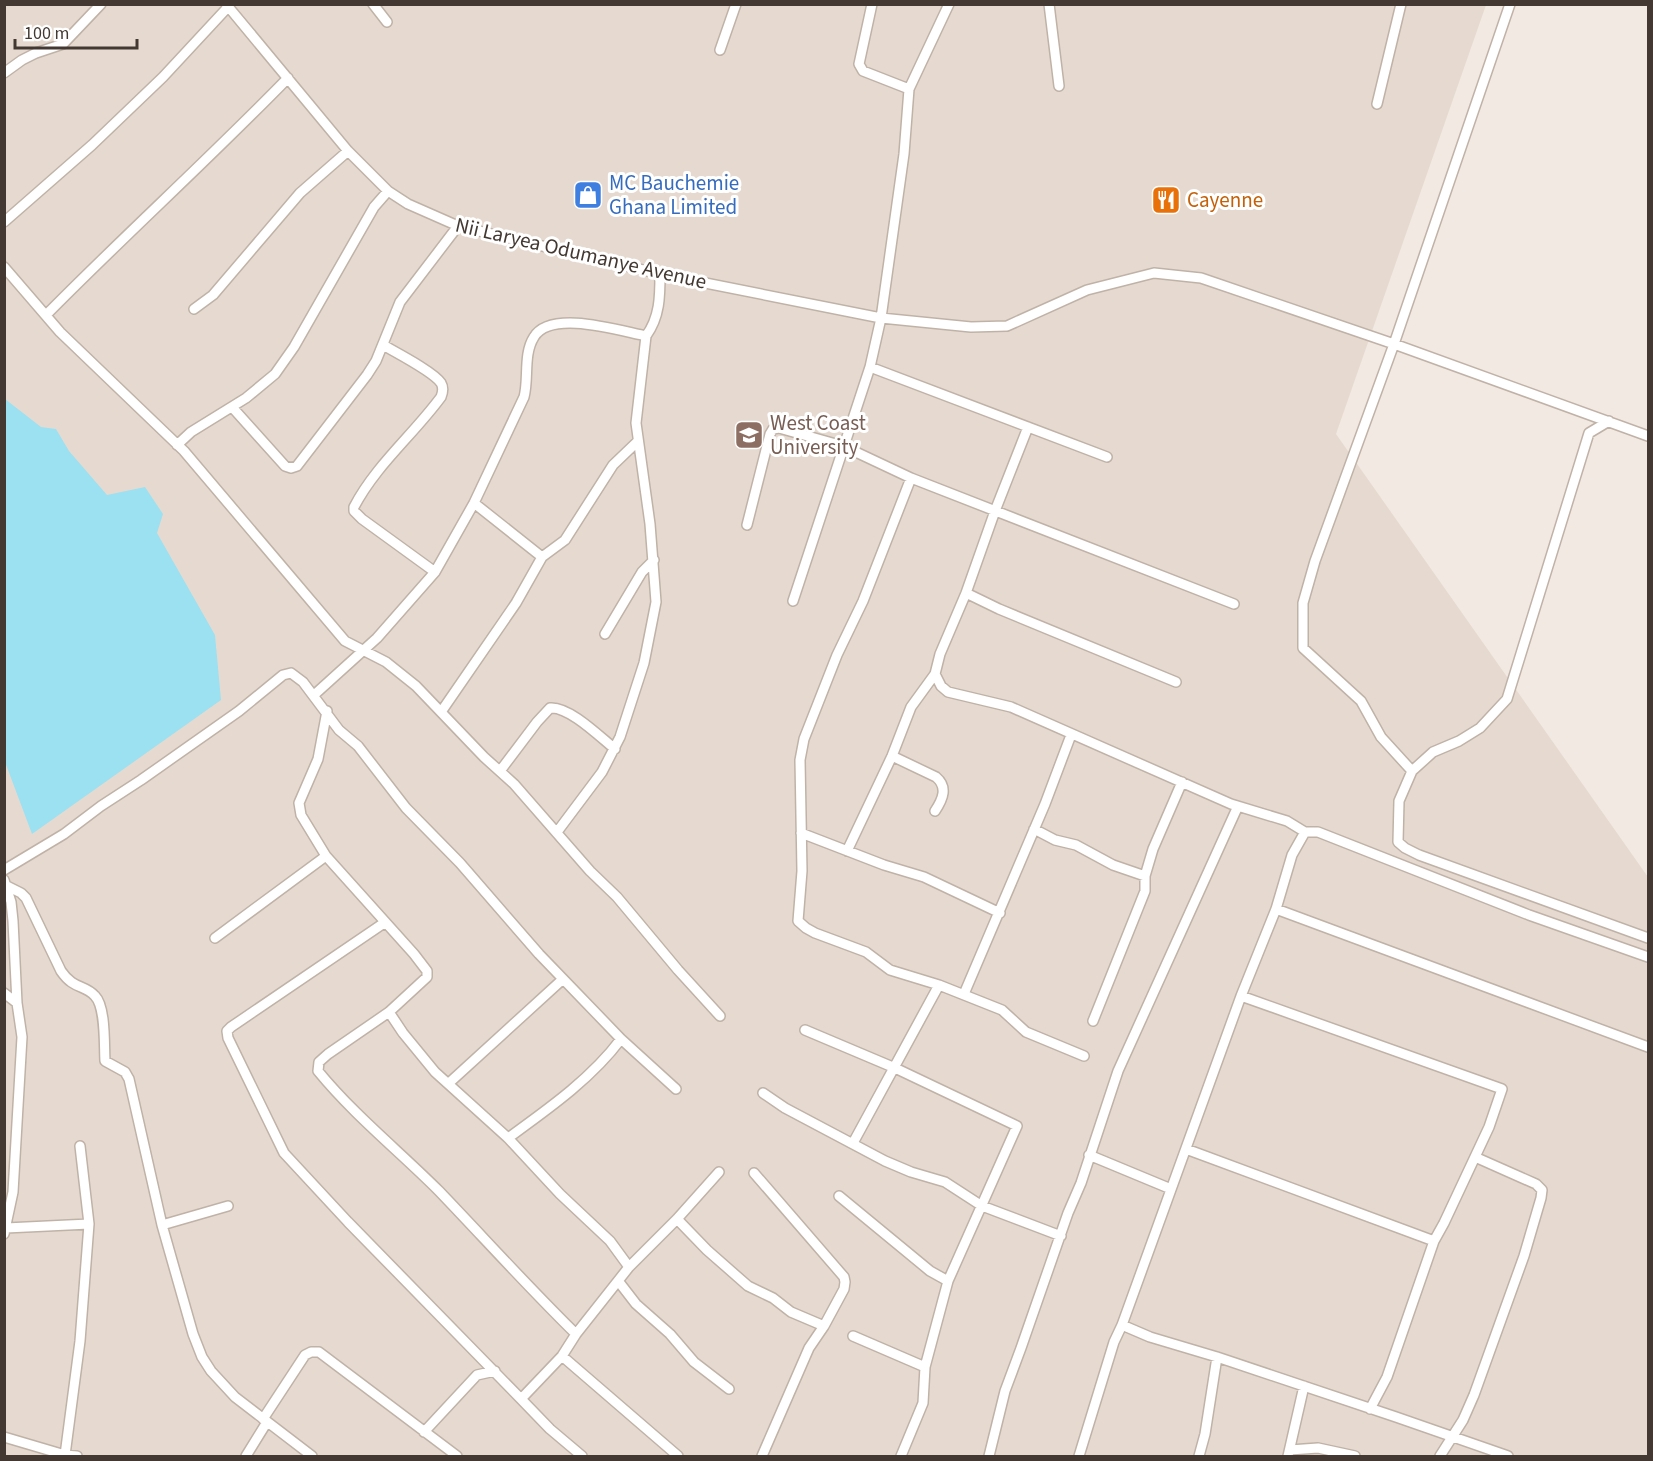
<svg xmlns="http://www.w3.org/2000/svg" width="1653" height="1461" font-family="'Source Sans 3',sans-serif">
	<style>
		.residential { fill: #e6dad0 }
		.water { fill: #9be1f2 }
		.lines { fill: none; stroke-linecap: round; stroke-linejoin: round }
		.street-casing { stroke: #c0b2a7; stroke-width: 12 }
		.street { stroke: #fff; stroke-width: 9 }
		.labels { text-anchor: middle; stroke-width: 6; stroke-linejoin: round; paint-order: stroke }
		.shop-label { font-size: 21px; fill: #366cbe; stroke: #fff; text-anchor: start }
		.food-label { font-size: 21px; fill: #c56008; stroke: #fff; text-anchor: start }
		.street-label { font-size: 21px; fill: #433932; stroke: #fff }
		.education-label { font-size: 21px; fill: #785e54; stroke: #fff; text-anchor: start }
	</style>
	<rect width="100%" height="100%" fill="#f2e9e2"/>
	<path class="residential" d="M5,5H1486L1336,434L1648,877V1456H5Z"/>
	<path class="water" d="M5,399L41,427L56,429L69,451L107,495L145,487L163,514L157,533L215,635L221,700L32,834L5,762Z"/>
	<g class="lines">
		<g class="street-casing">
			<path id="street" d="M226,4L348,151L388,191L408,204L458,226L660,274L881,318L971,327L1007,326L1087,290L1154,273L1201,278L1394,344L1648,436
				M373,4L387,22
				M872,4L859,64L863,71L909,89
				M949,4L909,89L904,154L881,318L870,367L1107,457
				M1049,4L1059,86
				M720,50L736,4
				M4,73L22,60L36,53L63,44L101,4
				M1377,104L1401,4
				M4,222L92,145L163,77L228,7
				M4,267L60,332L184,451L345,641L386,662L416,686L484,757L514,784L590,871L617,897L678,970L720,1016
				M194,309L213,295L300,193L348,151
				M46,315C125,235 209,159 288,78
				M646,336C660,317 660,296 660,274
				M383,345C395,352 434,372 441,383C444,388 443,392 441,397C413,435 376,465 354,507V511L362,519L435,572
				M232,407L285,466L291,468L297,466L367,375L376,361L400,302L458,226
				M1609,421L1589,433L1507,699L1480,728L1459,741L1433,752L1412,771L1399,801L1398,842L1405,848L1419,855L1648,938
				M177,445L191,432L246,398L275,374L294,347L374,207L388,191
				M911,478L863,601L837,655L804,739L800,760L802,871L798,921L806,928L815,933L866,952L890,970L939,985L1002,1010L1026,1032L1084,1056
				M474,503L542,557
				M747,525L770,434L773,429L779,428L843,446L911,478L1234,604
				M966,593L999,609L1176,682
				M793,601L870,367
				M605,634L642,572L654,560
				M935,674L941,686L948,692L1011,707L1231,804L1287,821L1305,832H1318L1529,915L1648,957
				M314,695L377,638L435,572L474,503L524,397C529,379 523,354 534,337C551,309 620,331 646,336L636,423L650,524L656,602L644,663L620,737L602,772L557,832
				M327,711L318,759L299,803L301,815L326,856L414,954L427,971V977L389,1012L328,1054L319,1062L318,1071C354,1115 399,1151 439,1191C485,1239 529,1288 576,1334
				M441,712L516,603L542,557L565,540L613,465L637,442
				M892,756L936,777C948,787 943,799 935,811
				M500,771L537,722L550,708C569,706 600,737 615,749
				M1412,771L1381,737L1361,701L1303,648V603L1315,561L1394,344L1510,4
				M1034,829L1055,840L1076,845L1113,865L1145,876
				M801,833L884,865L924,877L1000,913
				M847,851L892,756L911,707L935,674L940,654L966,593L995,511L1028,427
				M4,870L64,834L101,806L141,780L239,711L283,675L291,673L303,682L339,730L358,746L406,808L460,863L539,954L621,1039L676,1089
				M4,880L11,902L13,921L17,1003L22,1037L13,1192L4,1234
				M7,886L21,893L26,898L61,971C74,990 84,984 95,996C106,1007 104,1046 105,1061L125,1072L129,1079L162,1225L193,1334L202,1357L211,1371L235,1397L312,1456
				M1276,909L1648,1047
				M384,923L231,1027L227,1031L228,1038L284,1153L348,1222L521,1399L550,1429L582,1456
				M215,938L326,856
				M4,993L17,1003
				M964,994L1045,804L1071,735
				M1241,996L1502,1089L1489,1127L1444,1223L1434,1241L1387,1377L1370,1409
				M389,1012L403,1033L435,1072L508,1138L560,1194L610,1241L629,1267
				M1093,1021L1145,891V876L1153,849L1182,782
				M805,1030L895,1068L1017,1126L948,1281L925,1367L923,1403L901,1456
				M449,1083L563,979
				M763,1093L785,1108L885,1161L911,1172L945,1182L982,1206L1061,1236
				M508,1138C548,1109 591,1079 621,1039
				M853,1143L939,985
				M1186,1149L1434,1241
				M1089,1155L1171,1189
				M754,1173L844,1277L845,1282L844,1289L824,1326L809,1348L762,1456
				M839,1196L930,1271L948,1281
				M677,1219L707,1250L748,1286L773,1298L791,1312L824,1326
				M162,1225L228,1206
				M6,1228L89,1224
				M619,1282L636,1304L670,1334L694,1362L729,1389
				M1122,1325L1150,1337L1217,1357L1396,1417L1508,1456
				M853,1336L925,1367
				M562,1356L678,1456
				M521,1399L562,1356L576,1334L629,1267L677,1219L719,1172
				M263,1419L305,1355L311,1352H319L457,1456
				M424,1432L477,1375L495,1371
				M4,1437L65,1455L77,1456
				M1290,1450L1318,1448L1355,1456
				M65,1455L80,1341L89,1224L80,1146
				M246,1456L267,1422
				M989,1456L1005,1391L1021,1348L1068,1213L1081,1183L1118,1071L1238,806
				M1079,1456L1114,1342L1122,1325L1241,996L1276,909L1292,855L1305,832
				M1199,1456L1205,1434L1217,1357
				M1288,1456L1304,1386
				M1440,1456L1463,1420L1474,1395L1524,1256L1541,1198L1542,1190L1536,1184L1475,1157"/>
		</g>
		<use href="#street" class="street"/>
	</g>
	<defs>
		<g id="shop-square" transform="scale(1.5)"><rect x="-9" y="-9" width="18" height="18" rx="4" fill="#3f7fe0" stroke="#fff"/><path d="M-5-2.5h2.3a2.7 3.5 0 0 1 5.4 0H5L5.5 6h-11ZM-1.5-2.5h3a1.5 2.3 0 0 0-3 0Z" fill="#fff"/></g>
		<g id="restaurant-square" transform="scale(1.5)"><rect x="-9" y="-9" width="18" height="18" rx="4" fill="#e8710a" stroke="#fff"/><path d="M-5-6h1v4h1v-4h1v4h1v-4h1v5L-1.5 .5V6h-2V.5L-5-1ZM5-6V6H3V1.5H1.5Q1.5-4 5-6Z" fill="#fff"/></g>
		<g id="school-square" transform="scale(1.5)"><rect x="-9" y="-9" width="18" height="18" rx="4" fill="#8d6e63" stroke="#fff"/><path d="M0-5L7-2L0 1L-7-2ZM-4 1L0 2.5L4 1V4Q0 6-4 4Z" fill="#fff"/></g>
	</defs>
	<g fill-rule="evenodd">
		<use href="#shop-square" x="588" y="195"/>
		<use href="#restaurant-square" x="1166" y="200"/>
		<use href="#school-square" x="749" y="435"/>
	</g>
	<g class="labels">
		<g class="shop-label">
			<text x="609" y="190">MC Bauchemie<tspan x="609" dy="24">Ghana Limited</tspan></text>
		</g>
		<g class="food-label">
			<text x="1187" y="207">Cayenne</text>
		</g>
		<g class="street-label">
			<text transform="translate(581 253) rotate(13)" y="7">Nii Laryea Odumanye Avenue</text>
		</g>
		<g class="education-label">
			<text x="770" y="430">West Coast<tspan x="770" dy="24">University</tspan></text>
		</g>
	</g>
	<rect width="1653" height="1461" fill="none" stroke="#433932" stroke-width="12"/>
	<path d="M15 39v9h122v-9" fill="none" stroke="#433932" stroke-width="3"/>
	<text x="24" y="39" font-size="18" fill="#433932" stroke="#ffffff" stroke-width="4.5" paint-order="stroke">100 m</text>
</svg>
